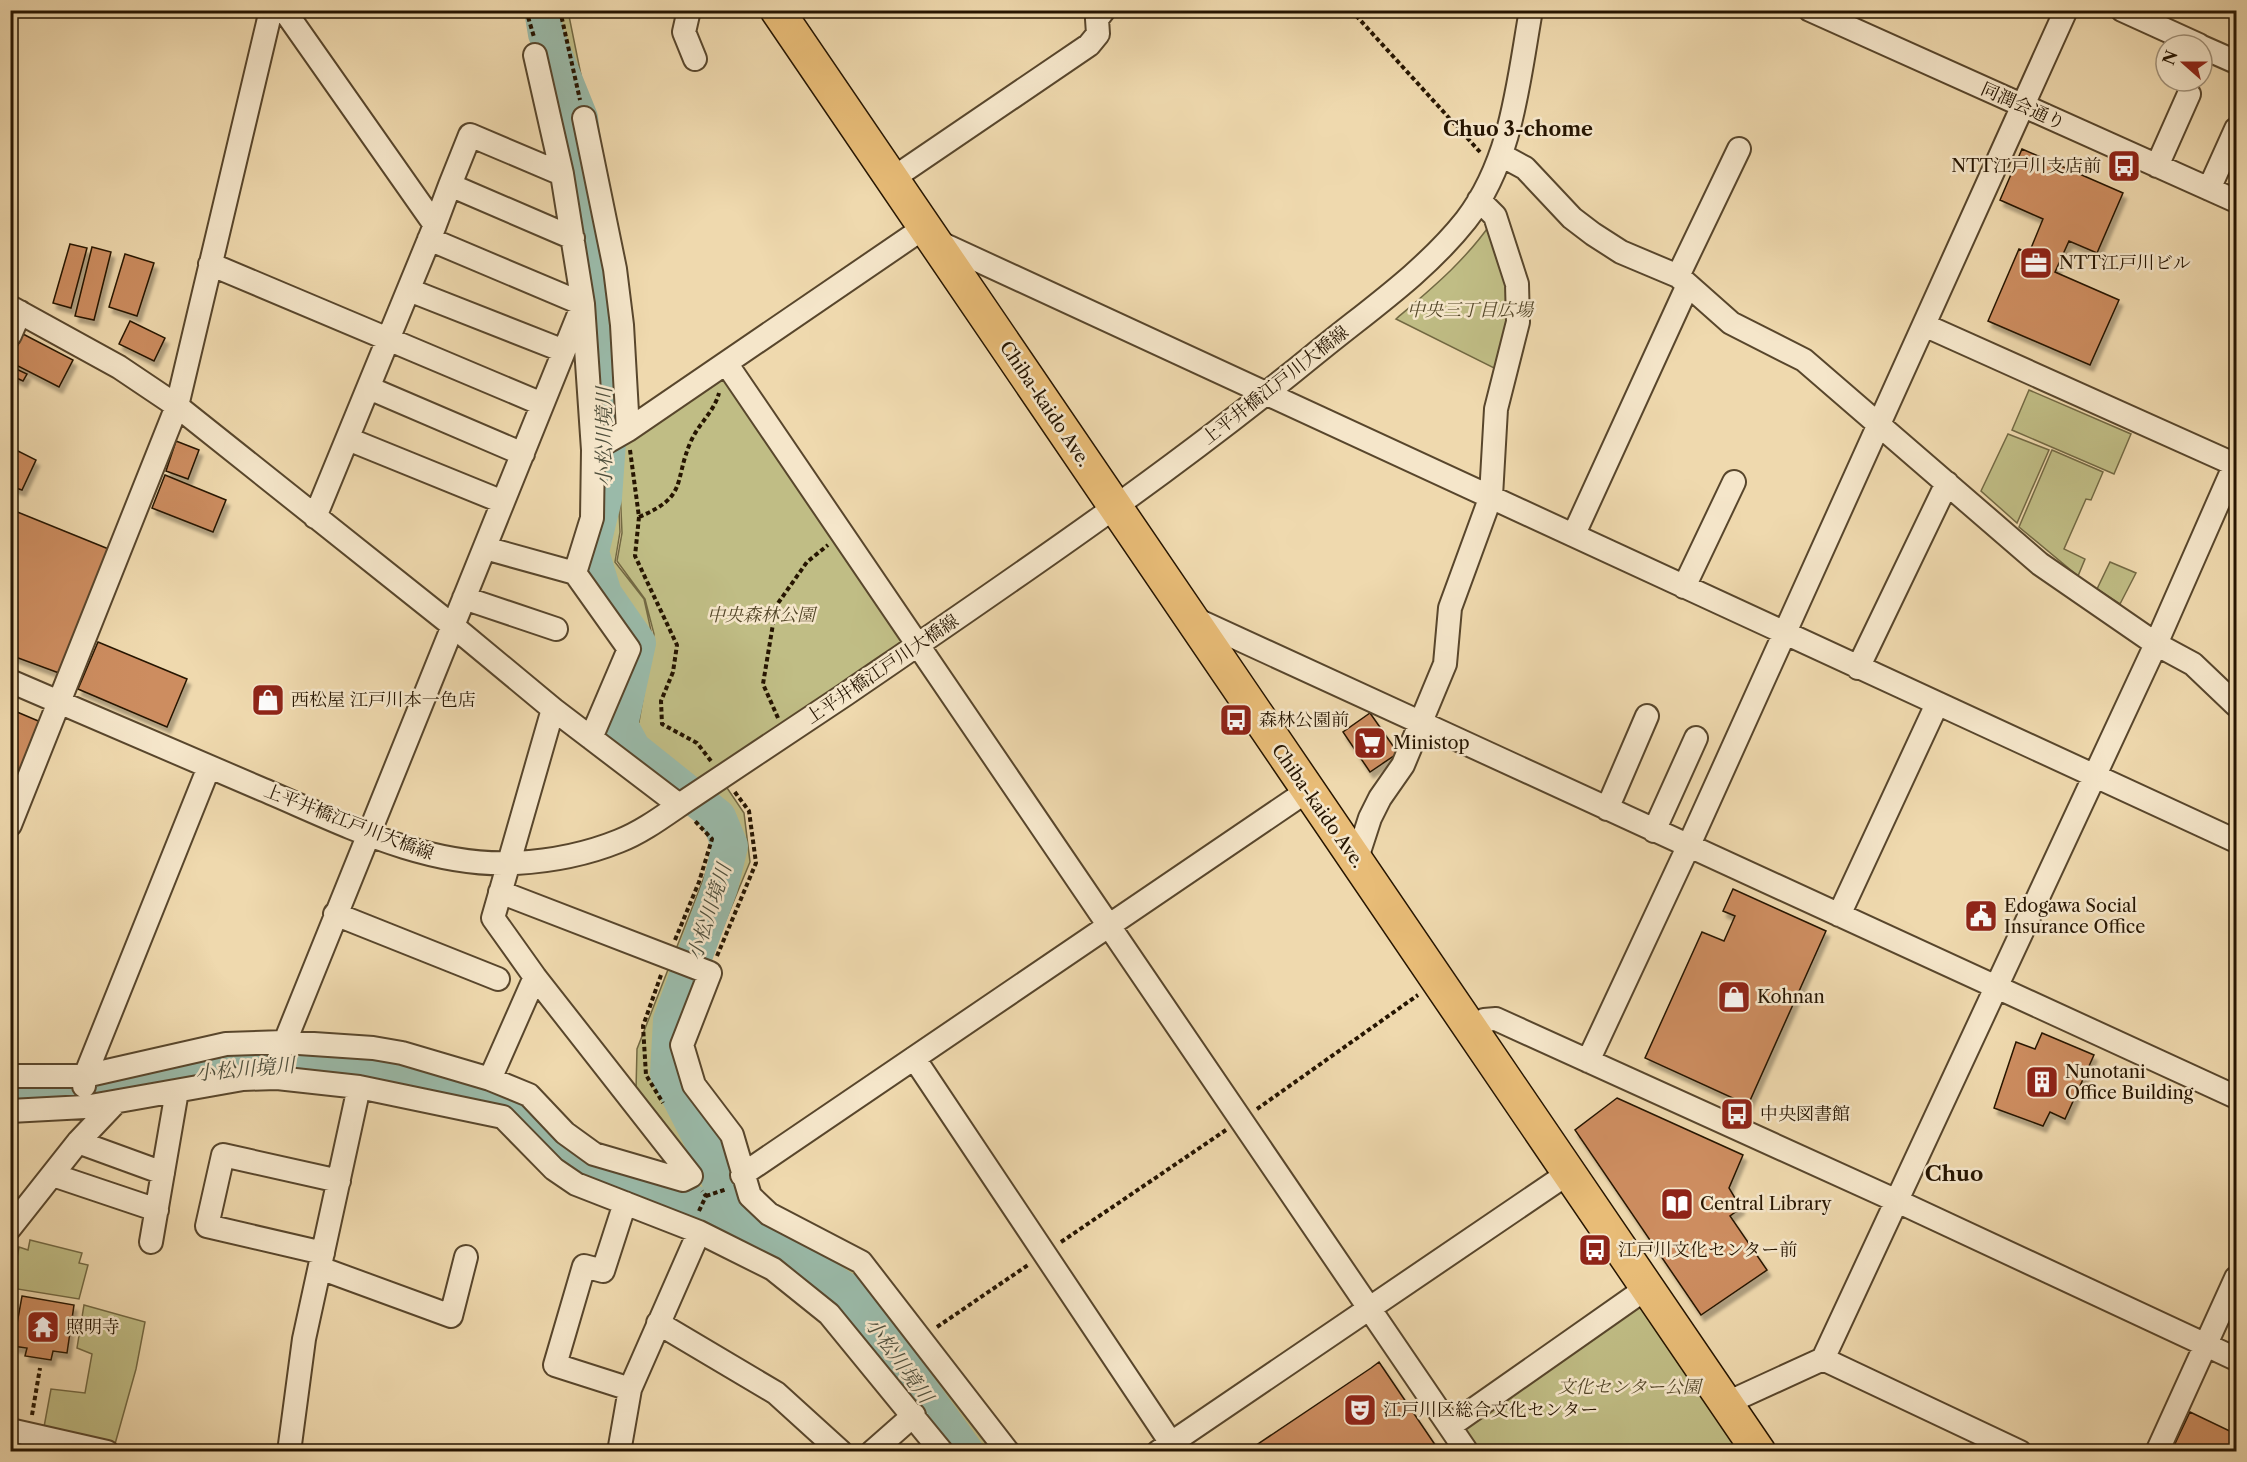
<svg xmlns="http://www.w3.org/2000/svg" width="2247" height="1462" font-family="'Libre Caslon Text','Noto Serif JP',serif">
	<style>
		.green { fill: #c0bd85; stroke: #736943; stroke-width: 1.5 }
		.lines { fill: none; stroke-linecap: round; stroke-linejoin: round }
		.river { stroke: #9abaa9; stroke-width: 36 }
		.building { fill: #cd8d60; stroke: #261501; stroke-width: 1.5; filter: url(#shadow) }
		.minor-casing { stroke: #58462c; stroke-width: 26 }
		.highway-casing { stroke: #261501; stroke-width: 36 }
		.path { stroke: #261501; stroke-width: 4; stroke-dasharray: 4.5 3; stroke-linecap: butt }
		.minor { stroke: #f5e6ca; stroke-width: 22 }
		.highway { stroke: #e8bc77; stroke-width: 33 }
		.labels { text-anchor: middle; stroke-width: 5; stroke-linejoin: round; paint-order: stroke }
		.street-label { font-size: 18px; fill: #261501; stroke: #f5e6ca }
		.poi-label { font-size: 18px; fill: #261501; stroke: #f5e6ca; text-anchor: start }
		.park-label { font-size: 18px; font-style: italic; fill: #544729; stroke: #f5e6ca }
		.neighbourhood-label { font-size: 20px; font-weight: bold; fill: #261501; stroke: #f5e6ca }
		.water-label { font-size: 20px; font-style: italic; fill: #4f4f3c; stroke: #f5e6ca }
		.quarter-label { font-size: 21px; font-weight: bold; fill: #261501; stroke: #f5e6ca }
	</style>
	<defs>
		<filter id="shadow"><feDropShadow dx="3.5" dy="6" stdDeviation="1.5" flood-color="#0004"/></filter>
	</defs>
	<rect width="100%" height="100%" fill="#efd9ae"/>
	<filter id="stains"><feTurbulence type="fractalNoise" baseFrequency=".00333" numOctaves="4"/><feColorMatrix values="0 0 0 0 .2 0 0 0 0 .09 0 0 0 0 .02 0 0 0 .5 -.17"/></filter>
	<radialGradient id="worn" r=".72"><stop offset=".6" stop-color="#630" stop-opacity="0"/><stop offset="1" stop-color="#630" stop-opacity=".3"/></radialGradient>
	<path class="green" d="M530,11H568L619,262L625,427L597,444L559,116Z
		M1492,222L1507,264L1510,324L1496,369L1396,319C1432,288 1465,261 1492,222Z
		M722,370L910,642L719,776L744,813L750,862L678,1035L723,1138L729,1170L754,1213L857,1266L1002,1451H948L828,1303L578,1179L604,1165L692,1188L697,1170L636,1090L637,1049L719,839L692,807L596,736L631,648L578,573L596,452L616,441L620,532L615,562L644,599L652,635L637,721L639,722L654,634L645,599L617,561L622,533L618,440Z
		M2029,390L2131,434L2114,474L2012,430Z
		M2008,434L2049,450L2017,523L1981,491Z
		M2052,450L2103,472L2091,500L2086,499L2064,549L2085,559L2078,576L2019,527Z
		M2110,562L2136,573L2120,604L2097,589Z
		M30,1240L82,1253L79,1263L88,1265L79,1299L11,1288L19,1247L28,1250Z
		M1645,1296L1750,1451H1474L1458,1428Z
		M84,1305L145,1322L136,1369L115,1444L44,1427L51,1389L85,1393L92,1354L77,1348Z"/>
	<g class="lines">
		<path class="river" d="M542,10L546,34L580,118L598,262L608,442L604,498L591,552L604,594L638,643L620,725L633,749L718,817L730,846L720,887L671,1020L668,1074L712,1160L733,1218
			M10,1092L301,1062L515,1108L550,1130L600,1176L671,1195L733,1218L851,1294L966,1452"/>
	</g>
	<path class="building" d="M2022,149L2123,193L2097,253L2069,241L2055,272L2119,300L2090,365L1988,321L2019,249L2029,253L2043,219L2000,200Z
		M70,244L87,248L71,308L53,303Z
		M92,247L111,252L94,320L75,316Z
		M125,254L154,263L137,316L109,307Z
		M130,321L165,338L154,361L119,344Z
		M23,334L73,360L59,387L10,362Z
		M10,366L27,374L23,381L10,375Z
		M176,441L199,450L188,479L166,471Z
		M10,447L36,460L22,490L10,486Z
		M165,475L226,500L213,532L152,508Z
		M10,509L111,550L59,673L10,655Z
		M98,642L187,679L167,727L78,689Z
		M10,709L43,723L22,776L10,771Z
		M1370,713L1398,753L1370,772L1343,732Z
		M1733,889L1826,931L1748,1105L1645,1058L1702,932L1724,941L1735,916L1723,911Z
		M2042,1033L2094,1055L2065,1119L2050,1112L2043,1126L1994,1108L2016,1042L2035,1049Z
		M1617,1098L1743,1155L1729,1188L1741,1208L1730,1216L1767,1270L1701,1315L1575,1130Z
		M22,1296L74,1305L67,1353L53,1351L51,1360L25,1356L27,1348L13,1346Z
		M1379,1362L1440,1452H1246L1371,1368Z
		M2190,1412L2236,1434V1452L2172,1450Z"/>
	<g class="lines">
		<g class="minor-casing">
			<path id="minor" d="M284,10L435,225L315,517
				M689,10L684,32L695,59
				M1810,10L2236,201
				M2122,10L2199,45
				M2202,47L2236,62
				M535,55L562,174L583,304L593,450
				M584,118L615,269L622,325L628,430
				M1501,155L1525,168L1572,218L1593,234L1621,252L1678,276L1731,323L1804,360L2040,564L2156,644L2193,664L2236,705
				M2157,166L2189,94
				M892,179L1089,45L1098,34L1097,19L1104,10
				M450,185L470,135L562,174
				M2209,189L2236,129
				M435,225L450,185L573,238
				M936,241C1369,443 1803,641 2236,841
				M210,264L542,404
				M1678,276L1739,149
				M409,290L564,351
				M10,307L119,367L177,406L453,626L553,709L679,805
				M1924,325L2236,465
				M10,335L20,312
				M726,363L1467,1452
				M369,388L523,454
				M348,439L503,502
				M1574,534L1687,287
				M485,548L575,573
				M1684,587L1734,482
				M464,598L556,629
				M1193,618L2236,1097
				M1858,668L1947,483
				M10,681C93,717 176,753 259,788C340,822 425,868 516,863C551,861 587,854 619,841C645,831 670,811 693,796C744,762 795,728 846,694C1005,585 1165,477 1315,354C1366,312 1424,273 1466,220C1512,160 1518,83 1531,10
				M591,738L629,649L575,573L592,518L593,450L628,430L925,227
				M1607,809L1647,716
				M10,825L177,406L271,10
				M1654,831L1696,738
				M1356,861L1370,818L1380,798L1403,765L1445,664L1450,608L1491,496L1496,409L1518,322L1517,284L1495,216L1479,200
				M500,892L710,973L682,1045L694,1085L732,1135L750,1196L769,1214L861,1262L1008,1452
				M335,914L498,979
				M1839,915L1937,704
				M1472,1029L1484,1020L1496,1019L1897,1201L2236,1359
				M914,1058L1171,1443
				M1588,1061L1688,847L2066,10
				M10,1076H85L226,1044L284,1042L373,1048L402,1053L490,1079L529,1095L565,1133L594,1154L683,1180L691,1176L535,977L493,918L553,709
				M277,1078L280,1054L583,304L429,239
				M490,1079L535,977
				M84,1086L85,1076L209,767
				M10,1111L85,1107L243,1079L277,1078L359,1087L503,1117L554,1169L576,1184L699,1232L773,1269L829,1314L942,1452
				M78,1142L163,1173
				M53,1175L157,1210
				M742,1175L1307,791
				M625,1203L603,1271L584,1266L555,1365L630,1389
				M10,1228L78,1142L115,1103
				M151,1242L177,1091
				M323,1253L207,1226L223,1155L339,1181
				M320,1268L451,1316L466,1257
				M658,1323L776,1393L841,1452
				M1823,1359L2020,1452
				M1727,1403L1823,1359L2156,644L2236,462
				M1450,1426L1648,1287
				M10,1430L107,1452
				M289,1452L304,1339L359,1087
				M619,1452L630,1389L699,1232
				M872,1452L914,1415
				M1158,1452L1570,1172
				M2157,1452L2236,1278"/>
		</g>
		<g class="highway-casing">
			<path id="highway" d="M777,10L1759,1452"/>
		</g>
		<path class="path" d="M526,10L534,37
			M560,10L580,100
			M1351,10L1480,152
			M630,450L639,517L635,556L677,645L673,672L661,701L662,724L697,743L711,761
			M639,517C689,496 673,482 691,441C699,423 714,412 719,393
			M778,718L763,684L776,606L807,562L828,545
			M675,940L699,882L712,839L694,820
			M717,956L756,863L749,811L734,791
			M661,975L643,1026L646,1075L663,1103
			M1257,1109L1418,995
			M706,1196L727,1189
			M699,1211L706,1196L702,1191
			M1061,1242L1226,1130
			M937,1327L1028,1265
			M32,1415L40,1368"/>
		<use href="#minor" class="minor"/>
		<use href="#highway" class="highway"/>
	</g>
	<defs>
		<g id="bus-square" transform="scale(1.725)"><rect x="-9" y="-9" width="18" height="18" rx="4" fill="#8f2418" stroke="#f5e6ca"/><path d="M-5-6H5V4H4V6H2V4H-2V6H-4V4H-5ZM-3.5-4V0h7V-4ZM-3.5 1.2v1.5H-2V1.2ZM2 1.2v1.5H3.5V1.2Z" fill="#fff"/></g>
		<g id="office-square" transform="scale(1.725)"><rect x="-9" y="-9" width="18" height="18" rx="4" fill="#8f2418" stroke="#f5e6ca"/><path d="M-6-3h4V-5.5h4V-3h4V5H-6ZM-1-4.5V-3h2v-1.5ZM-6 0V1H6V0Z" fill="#fff"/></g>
		<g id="shop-square" transform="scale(1.725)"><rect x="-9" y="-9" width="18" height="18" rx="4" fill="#8f2418" stroke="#f5e6ca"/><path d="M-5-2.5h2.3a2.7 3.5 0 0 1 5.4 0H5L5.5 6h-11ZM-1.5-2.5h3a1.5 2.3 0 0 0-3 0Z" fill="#fff"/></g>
		<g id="supermarket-square" transform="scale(1.725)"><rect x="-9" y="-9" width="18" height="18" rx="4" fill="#8f2418" stroke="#f5e6ca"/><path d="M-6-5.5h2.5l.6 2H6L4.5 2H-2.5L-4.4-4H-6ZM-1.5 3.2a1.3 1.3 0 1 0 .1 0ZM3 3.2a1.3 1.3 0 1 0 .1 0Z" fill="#fff"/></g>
		<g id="civic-square" transform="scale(1.725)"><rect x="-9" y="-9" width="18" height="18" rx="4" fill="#8f2418" stroke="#f5e6ca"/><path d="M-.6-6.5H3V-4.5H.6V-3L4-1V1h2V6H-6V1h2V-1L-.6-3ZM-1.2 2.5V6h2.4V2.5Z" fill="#fff"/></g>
		<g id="building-square" transform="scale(1.725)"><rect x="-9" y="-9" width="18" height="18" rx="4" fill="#8f2418" stroke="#f5e6ca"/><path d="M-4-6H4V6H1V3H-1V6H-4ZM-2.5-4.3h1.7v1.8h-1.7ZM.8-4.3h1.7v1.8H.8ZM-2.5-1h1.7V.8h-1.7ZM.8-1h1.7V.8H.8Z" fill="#fff"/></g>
		<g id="library-square" transform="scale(1.725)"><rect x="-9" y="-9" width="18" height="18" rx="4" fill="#8f2418" stroke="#f5e6ca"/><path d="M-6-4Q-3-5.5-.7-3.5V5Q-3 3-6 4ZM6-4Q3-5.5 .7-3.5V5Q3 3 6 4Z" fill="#fff"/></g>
		<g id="temple-square" transform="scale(1.725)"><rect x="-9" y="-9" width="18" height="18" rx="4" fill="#8f2418" stroke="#f5e6ca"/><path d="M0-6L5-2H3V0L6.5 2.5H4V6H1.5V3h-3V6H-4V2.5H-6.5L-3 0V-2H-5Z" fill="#fff"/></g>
		<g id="theatre-square" transform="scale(1.725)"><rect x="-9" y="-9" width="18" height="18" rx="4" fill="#8f2418" stroke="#f5e6ca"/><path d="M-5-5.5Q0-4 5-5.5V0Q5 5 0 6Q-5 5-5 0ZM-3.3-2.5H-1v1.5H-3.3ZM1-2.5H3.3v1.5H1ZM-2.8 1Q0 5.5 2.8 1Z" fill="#fff"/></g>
	</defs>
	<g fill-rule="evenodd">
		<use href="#bus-square" x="2124" y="166"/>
		<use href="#office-square" x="2036" y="263"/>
		<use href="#shop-square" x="268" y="700"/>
		<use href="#bus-square" x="1236" y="720"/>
		<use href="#supermarket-square" x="1370" y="743"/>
		<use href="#civic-square" x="1981" y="916"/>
		<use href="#shop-square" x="1734" y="997"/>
		<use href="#building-square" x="2042" y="1082"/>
		<use href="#bus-square" x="1737" y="1114"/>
		<use href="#library-square" x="1677" y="1204"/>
		<use href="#bus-square" x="1595" y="1250"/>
		<use href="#temple-square" x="43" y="1327"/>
		<use href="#theatre-square" x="1360" y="1410"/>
	</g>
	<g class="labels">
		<g class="street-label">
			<text transform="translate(2023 106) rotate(24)" y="6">同潤会通り</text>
			<text transform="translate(1275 385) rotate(-38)" y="6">上平井橋江戸川大橋線</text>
			<text transform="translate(1045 404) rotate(56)" y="6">Chiba-kaido Ave.</text>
			<text transform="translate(882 669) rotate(-34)" y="6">上平井橋江戸川大橋線</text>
			<text transform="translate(1318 806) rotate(55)" y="6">Chiba-kaido Ave.</text>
			<text transform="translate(349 822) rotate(21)" y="6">上平井橋江戸川大橋線</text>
		</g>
		<g class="poi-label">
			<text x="2101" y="172" text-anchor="end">NTT江戸川支店前</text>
			<text x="2059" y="269">NTT江戸川ビル</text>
			<text x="291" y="706">西松屋 江戸川本一色店</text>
			<text x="1259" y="726">森林公園前</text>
			<text x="1393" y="749">Ministop</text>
			<text x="2004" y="912">Edogawa Social<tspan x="2004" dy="21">Insurance Office</tspan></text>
			<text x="1757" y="1003">Kohnan</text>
			<text x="2065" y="1078">Nunotani<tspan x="2065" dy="21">Office Building</tspan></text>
			<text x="1760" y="1120">中央図書館</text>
			<text x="1700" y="1210">Central Library</text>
			<text x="1618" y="1256">江戸川文化センター前</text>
			<text x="66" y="1333">照明寺</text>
			<text x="1383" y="1416">江戸川区総合文化センター</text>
		</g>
		<g class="park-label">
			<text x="1470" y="316">中央三丁目広場</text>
			<text x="761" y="621">中央森林公園</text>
			<text x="1629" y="1393">文化センター公園</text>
		</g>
		<g class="neighbourhood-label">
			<text x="1518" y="136">Chuo 3-chome</text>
		</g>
		<g class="water-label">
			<text transform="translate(604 437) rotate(-90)" y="7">小松川境川</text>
			<text transform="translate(709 912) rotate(-72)" y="7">小松川境川</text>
			<text transform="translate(245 1069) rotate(-5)" y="7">小松川境川</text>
			<text transform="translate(899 1360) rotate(54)" y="7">小松川境川</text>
		</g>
		<g class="quarter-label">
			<text x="1954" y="1181">Chuo</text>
		</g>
	</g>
	<rect width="2247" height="1462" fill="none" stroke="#efd9ae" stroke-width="36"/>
	<rect x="12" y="12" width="2223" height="1438" fill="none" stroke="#261501" stroke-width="3"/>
	<rect x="18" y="18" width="2211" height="1426" fill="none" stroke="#261501" stroke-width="1.5"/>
	<g transform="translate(2184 63) rotate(291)"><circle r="28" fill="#f5e6ca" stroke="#a2927a" stroke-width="1.5"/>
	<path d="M0-4.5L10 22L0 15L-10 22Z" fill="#8f2418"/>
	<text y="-9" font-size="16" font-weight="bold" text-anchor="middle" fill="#261501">N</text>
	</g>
	<rect width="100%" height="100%" filter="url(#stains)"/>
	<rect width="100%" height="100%" fill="url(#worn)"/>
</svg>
